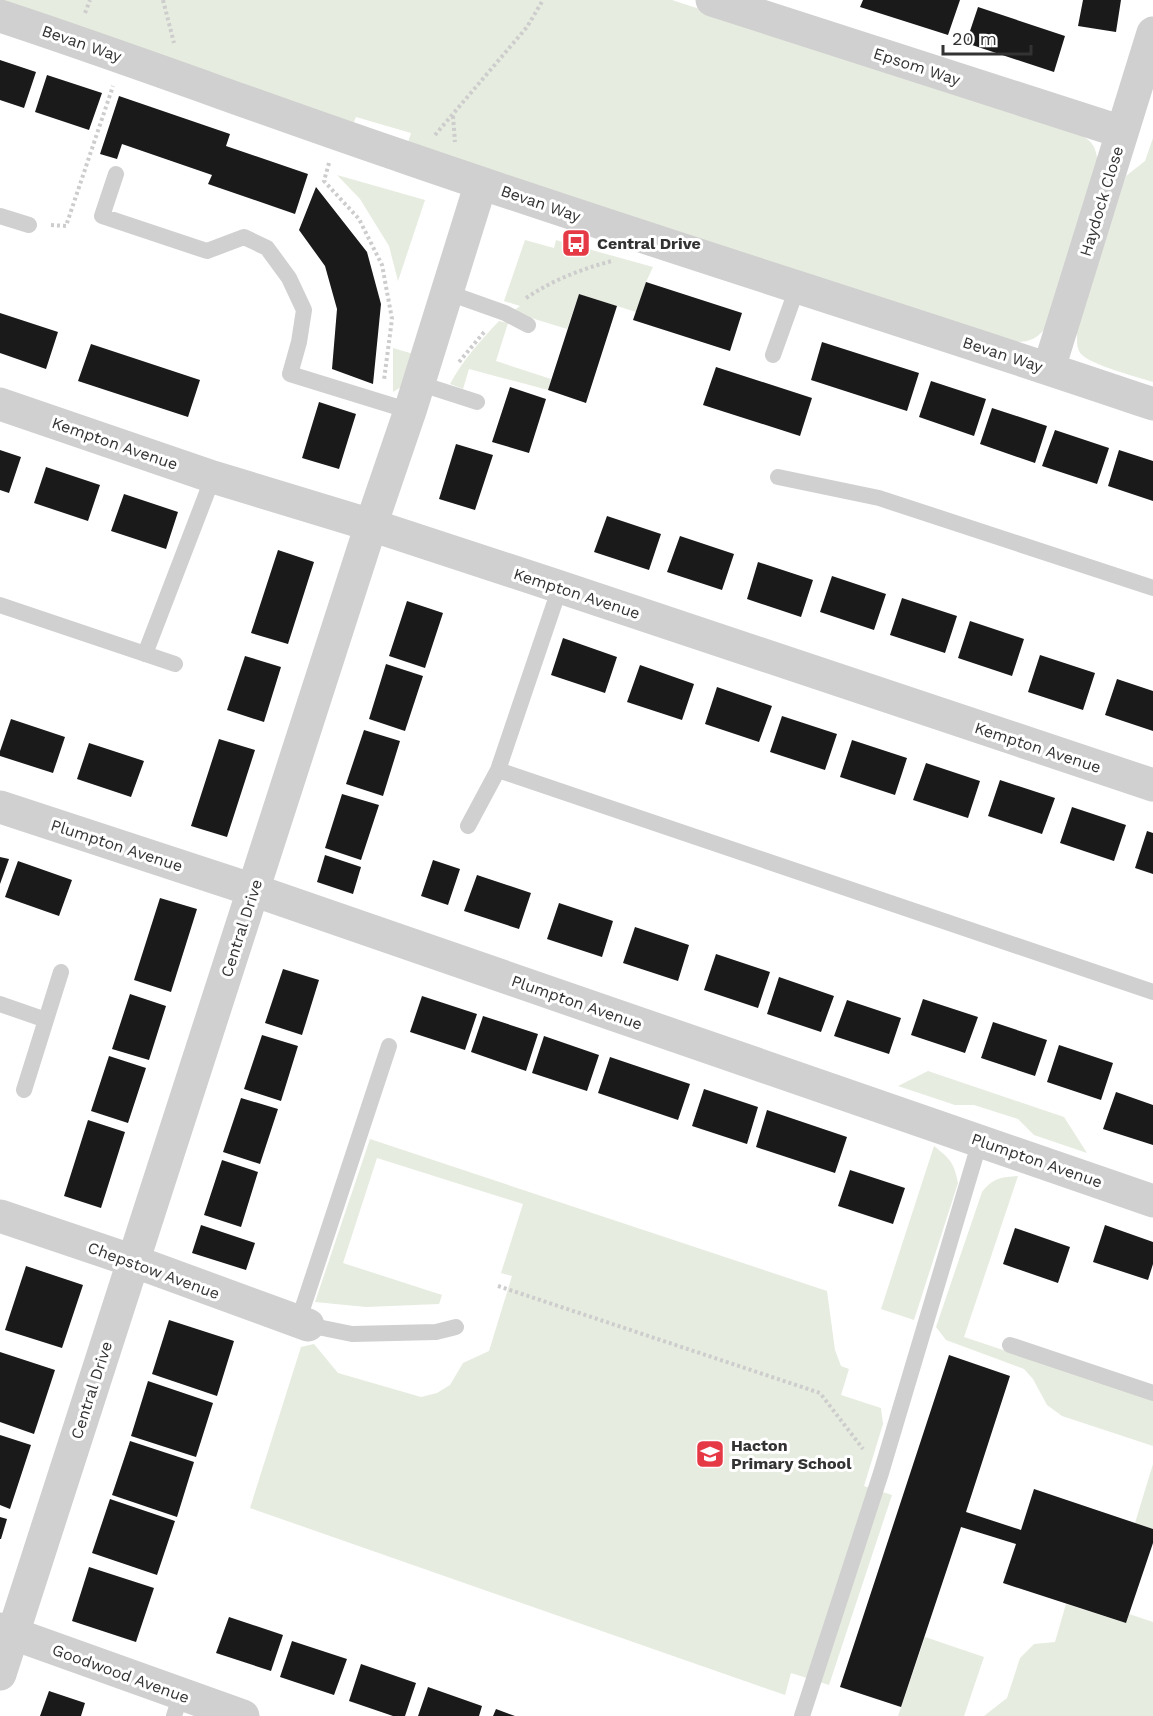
<svg xmlns="http://www.w3.org/2000/svg" width="1153" height="1716" font-family="'Work Sans',sans-serif">
	<style>
		.green { fill: #e6ecdf }
		.building { fill: #1a1a1a }
		.lines { fill: none; stroke-linecap: round; stroke-linejoin: round }
		.path { stroke: #cdcdcd; stroke-width: 4; stroke-dasharray: 3 3; stroke-linecap: butt }
		.lane { stroke: #d0d0d0; stroke-width: 16 }
		.street { stroke: #d0d0d0; stroke-width: 33 }
		.labels { text-anchor: middle; stroke-width: 6; stroke-linejoin: round; paint-order: stroke }
		.street-label { font-size: 16px; fill: #333; stroke: #fff }
		.poi-label { font-size: 16px; font-weight: bold; fill: #333; stroke: #fff; text-anchor: start }
	</style>
	<rect width="100%" height="100%" fill="#fff"/>
	<path class="green" d="M0,0H672L1076,132C1093,142 1095,144 1098,163L1047,326C1038,338 1031,342 1016,342L407,146L411,133L356,117L352,127L0,5Z
		M1153,138V382C1137,377 1091,365 1081,354C1076,348 1077,339 1077,331L1126,176L1145,161Z
		M337,175L425,200L398,281L389,246L360,199Z
		M525,240L554,248L556,240L653,267L646,282L636,312L579,294L567,329L512,312L520,306L504,301Z
		M499,321L508,323L496,361L551,379L548,390L469,369L463,389L450,384C463,360 480,341 499,321Z
		M393,348L417,355L401,387L393,392Z
		M928,1071L1064,1117L1087,1153L1034,1135L1018,1119L974,1105H955L898,1086Z
		M370,1139L827,1291L835,1350L841,1366L849,1369L841,1395L881,1408L883,1424L864,1486L892,1495L829,1685L791,1673L785,1695L250,1508L301,1347L314,1344L338,1373L421,1397L437,1393L450,1385L463,1363L489,1351L512,1276L501,1273L523,1204L377,1158L343,1263L442,1295L439,1304L366,1307L315,1302Z
		M934,1146C950,1159 954,1162 958,1183L914,1320L881,1309Z
		M1018,1176L964,1337L1153,1400V1446L1062,1416L1047,1405L1033,1379L1024,1369L946,1340L936,1327L982,1192C993,1178 1001,1177 1018,1176Z
		M1153,1464V1529L1135,1523Z
		M1066,1604L1126,1623L1129,1614L1153,1622V1716H984L1007,1698L1020,1658L1034,1644L1055,1642Z
		M925,1637L984,1657L964,1716H898Z"/>
	<path class="building" d="M863,0H960L948,35L860,7Z
		M1083,0H1121L1116,32L1078,26Z
		M978,7L1065,36L1054,72L966,43Z
		M0,60L36,72L24,108L0,100Z
		M47,75L102,93L89,130L35,112Z
		M119,96L230,134L226,146L308,174L295,214L208,184L212,175L122,144L117,159L100,154Z
		M316,187L367,252L381,304L373,384L332,369L337,309L325,266L299,230Z
		M646,282L742,313L730,351L633,320Z
		M579,294L617,306L586,403L548,390Z
		M0,313L58,332L46,369L0,353Z
		M822,342L919,373L907,411L811,380Z
		M91,344L200,380L188,417L78,381Z
		M716,367L812,398L800,436L703,405Z
		M931,381L986,399L974,436L919,417Z
		M510,387L546,399L529,453L492,442Z
		M319,402L356,414L339,469L302,458Z
		M992,408L1047,426L1035,463L980,444Z
		M1055,430L1109,448L1097,484L1042,466Z
		M456,444L493,455L475,510L439,499Z
		M0,450L21,457L9,493L0,490Z
		M1119,450L1153,461V501L1108,486Z
		M46,467L100,485L88,521L34,503Z
		M124,494L178,512L166,549L111,531Z
		M607,516L661,534L649,570L594,552Z
		M680,536L734,554L722,590L667,572Z
		M278,550L314,562L288,644L251,633Z
		M758,562L813,580L801,617L747,599Z
		M832,576L886,594L874,630L820,612Z
		M902,598L957,616L945,653L890,635Z
		M407,601L443,613L425,668L389,656Z
		M970,621L1024,639L1012,676L958,658Z
		M563,638L617,657L605,693L551,675Z
		M1040,655L1095,673L1083,710L1028,692Z
		M245,656L281,667L264,722L227,710Z
		M386,664L423,676L405,731L369,719Z
		M640,665L694,684L682,720L627,702Z
		M1117,679L1153,691V731L1105,715Z
		M717,687L772,706L759,742L705,724Z
		M782,716L837,734L825,770L770,752Z
		M11,719L65,737L53,773L0,756V751Z
		M364,730L400,741L383,796L346,784Z
		M219,739L255,750L227,837L191,826Z
		M852,740L907,758L895,795L840,777Z
		M89,743L144,761L131,797L77,779Z
		M926,763L980,781L968,818L913,800Z
		M1000,780L1055,798L1042,834L988,816Z
		M342,794L379,805L361,860L325,848Z
		M1072,807L1126,825L1114,861L1060,843Z
		M1147,831L1153,833V874L1135,868Z
		M325,855L361,867L353,894L317,882Z
		M0,857L9,859L0,884Z
		M433,860L460,869L448,905L421,896Z
		M18,861L72,880L59,916L5,897Z
		M477,875L531,893L519,929L464,911Z
		M160,898L197,909L171,992L134,980Z
		M559,903L613,921L602,957L547,939Z
		M635,927L689,945L678,981L623,963Z
		M716,954L770,972L758,1008L704,990Z
		M283,969L319,980L302,1035L265,1023Z
		M779,977L834,996L821,1032L767,1014Z
		M130,994L166,1006L149,1060L112,1049Z
		M422,996L477,1014L465,1050L410,1032Z
		M923,999L978,1017L965,1053L911,1035Z
		M847,1000L901,1018L889,1054L834,1036Z
		M483,1016L538,1034L526,1071L471,1052Z
		M993,1022L1047,1040L1035,1076L981,1058Z
		M262,1035L298,1046L281,1101L244,1089Z
		M544,1036L599,1055L587,1091L532,1073Z
		M1059,1045L1113,1063L1101,1100L1047,1082Z
		M109,1056L146,1068L128,1123L91,1111Z
		M610,1057L690,1084L678,1120L598,1093Z
		M704,1089L758,1107L747,1144L692,1126Z
		M1116,1092L1153,1105V1145L1103,1129Z
		M241,1098L278,1109L260,1164L223,1152Z
		M767,1110L847,1137L835,1173L756,1147Z
		M88,1120L125,1132L101,1208L64,1196Z
		M222,1160L258,1172L241,1227L204,1215Z
		M850,1170L905,1188L893,1224L838,1206Z
		M201,1225L255,1243L246,1270L192,1253Z
		M1105,1225L1153,1242V1264L1148,1280L1093,1262Z
		M1015,1228L1070,1247L1058,1283L1003,1264Z
		M26,1266L83,1285L62,1348L5,1330Z
		M169,1320L234,1341L217,1396L152,1374Z
		M0,1352L55,1370L34,1434L0,1422Z
		M949,1355L1010,1376L966,1512L1021,1530L1034,1489L1153,1529V1543L1126,1623L1003,1583L1016,1544L961,1527L901,1707L840,1687Z
		M148,1381L213,1403L196,1457L131,1436Z
		M0,1435L31,1445L10,1509L0,1505Z
		M130,1441L194,1462L177,1517L112,1495Z
		M110,1499L175,1521L157,1575L92,1553Z
		M0,1517L7,1519L1,1539H0Z
		M89,1567L154,1588L136,1642L72,1621Z
		M229,1617L283,1635L271,1671L216,1653Z
		M292,1641L347,1659L334,1695L280,1677Z
		M361,1664L416,1683L405,1716H393L349,1701Z
		M428,1687L482,1706L479,1716H418Z
		M49,1691L85,1703L81,1716H40Z
		M496,1709L515,1716H493Z"/>
	<g class="lines">
		<path class="path" d="M163,0L174,43
			M85,13L90,0
			M453,116L455,142
			M435,135L527,27L543,0
			M329,163L324,181L359,219L382,265L392,319L384,380
			M51,225L66,226L113,86
			M526,298C553,280 581,269 612,261
			M459,362L485,331
			M498,1286L820,1393L863,1449"/>
		<path class="lane" d="M116,174L102,216L207,251L244,237L267,248L289,278L304,310L299,342L290,374L410,411
			M0,216L29,225
			M446,292L505,313L528,325
			M773,355L797,288
			M418,383L477,402
			M778,477L879,498L1153,588
			M0,605L175,664
			M145,654L213,477
			M498,770L1153,992
			M468,826L498,770L560,587
			M0,1004L46,1020
			M24,1090L61,972
			M298,1322L389,1046
			M308,1325L352,1334L436,1332L456,1327
			M1010,1345L1153,1393
			M174,1716L181,1694
			M802,1716L881,1473L980,1141"/>
		<path class="street" d="M712,0L1122,132
			M0,16C137,61 273,113 410,159C657,244 906,320 1153,404
			M1049,368L1153,33
			M0,404L213,477L371,525L560,587L1153,785
			M0,807L253,890L1153,1201
			M0,1216L133,1261L308,1325
			M0,1629L243,1716
			M0,1674L371,525L410,411L481,183"/>
	</g>
	<defs>
		<g id="bus-square" transform="scale(1.5)"><rect x="-9" y="-9" width="18" height="18" rx="4" fill="#e63946" stroke="#fff"/><path d="M-5-6H5V4H4V6H2V4H-2V6H-4V4H-5ZM-3.5-4V0h7V-4ZM-3.5 1.2v1.5H-2V1.2ZM2 1.2v1.5H3.5V1.2Z" fill="#fff"/></g>
		<g id="school-square" transform="scale(1.5)"><rect x="-9" y="-9" width="18" height="18" rx="4" fill="#e63946" stroke="#fff"/><path d="M0-5L7-2L0 1L-7-2ZM-4 1L0 2.5L4 1V4Q0 6-4 4Z" fill="#fff"/></g>
	</defs>
	<g fill-rule="evenodd">
		<use href="#bus-square" x="576" y="243"/>
		<use href="#school-square" x="710" y="1454"/>
	</g>
	<g class="labels">
		<g class="street-label">
			<text transform="translate(82 43) rotate(19)" y="6">Bevan Way</text>
			<text transform="translate(917 66) rotate(18)" y="6">Epsom Way</text>
			<text transform="translate(1101 201) rotate(-73)" y="6">Haydock Close</text>
			<text transform="translate(541 203) rotate(19)" y="6">Bevan Way</text>
			<text transform="translate(1003 354) rotate(18)" y="6">Bevan Way</text>
			<text transform="translate(115 443) rotate(19)" y="6">Kempton Avenue</text>
			<text transform="translate(577 593) rotate(18)" y="6">Kempton Avenue</text>
			<text transform="translate(1038 747) rotate(18)" y="6">Kempton Avenue</text>
			<text transform="translate(117 845) rotate(18)" y="6">Plumpton Avenue</text>
			<text transform="translate(241 928) rotate(-72)" y="6">Central Drive</text>
			<text transform="translate(577 1002) rotate(19)" y="6">Plumpton Avenue</text>
			<text transform="translate(1037 1160) rotate(19)" y="6">Plumpton Avenue</text>
			<text transform="translate(154 1270) rotate(20)" y="6">Chepstow Avenue</text>
			<text transform="translate(91 1390) rotate(-72)" y="6">Central Drive</text>
			<text transform="translate(121 1673) rotate(20)" y="6">Goodwood Avenue</text>
		</g>
		<g class="poi-label">
			<text x="597" y="249">Central Drive</text>
			<text x="731" y="1451">Hacton<tspan x="731" dy="18">Primary School</tspan></text>
		</g>
	</g>
	<path d="M943 45v9h88v-9" fill="none" stroke="#333333" stroke-width="3"/>
	<text x="952" y="45" font-size="18" fill="#333333" stroke="#ffffff" stroke-width="4.5" paint-order="stroke">20 m</text>
</svg>
